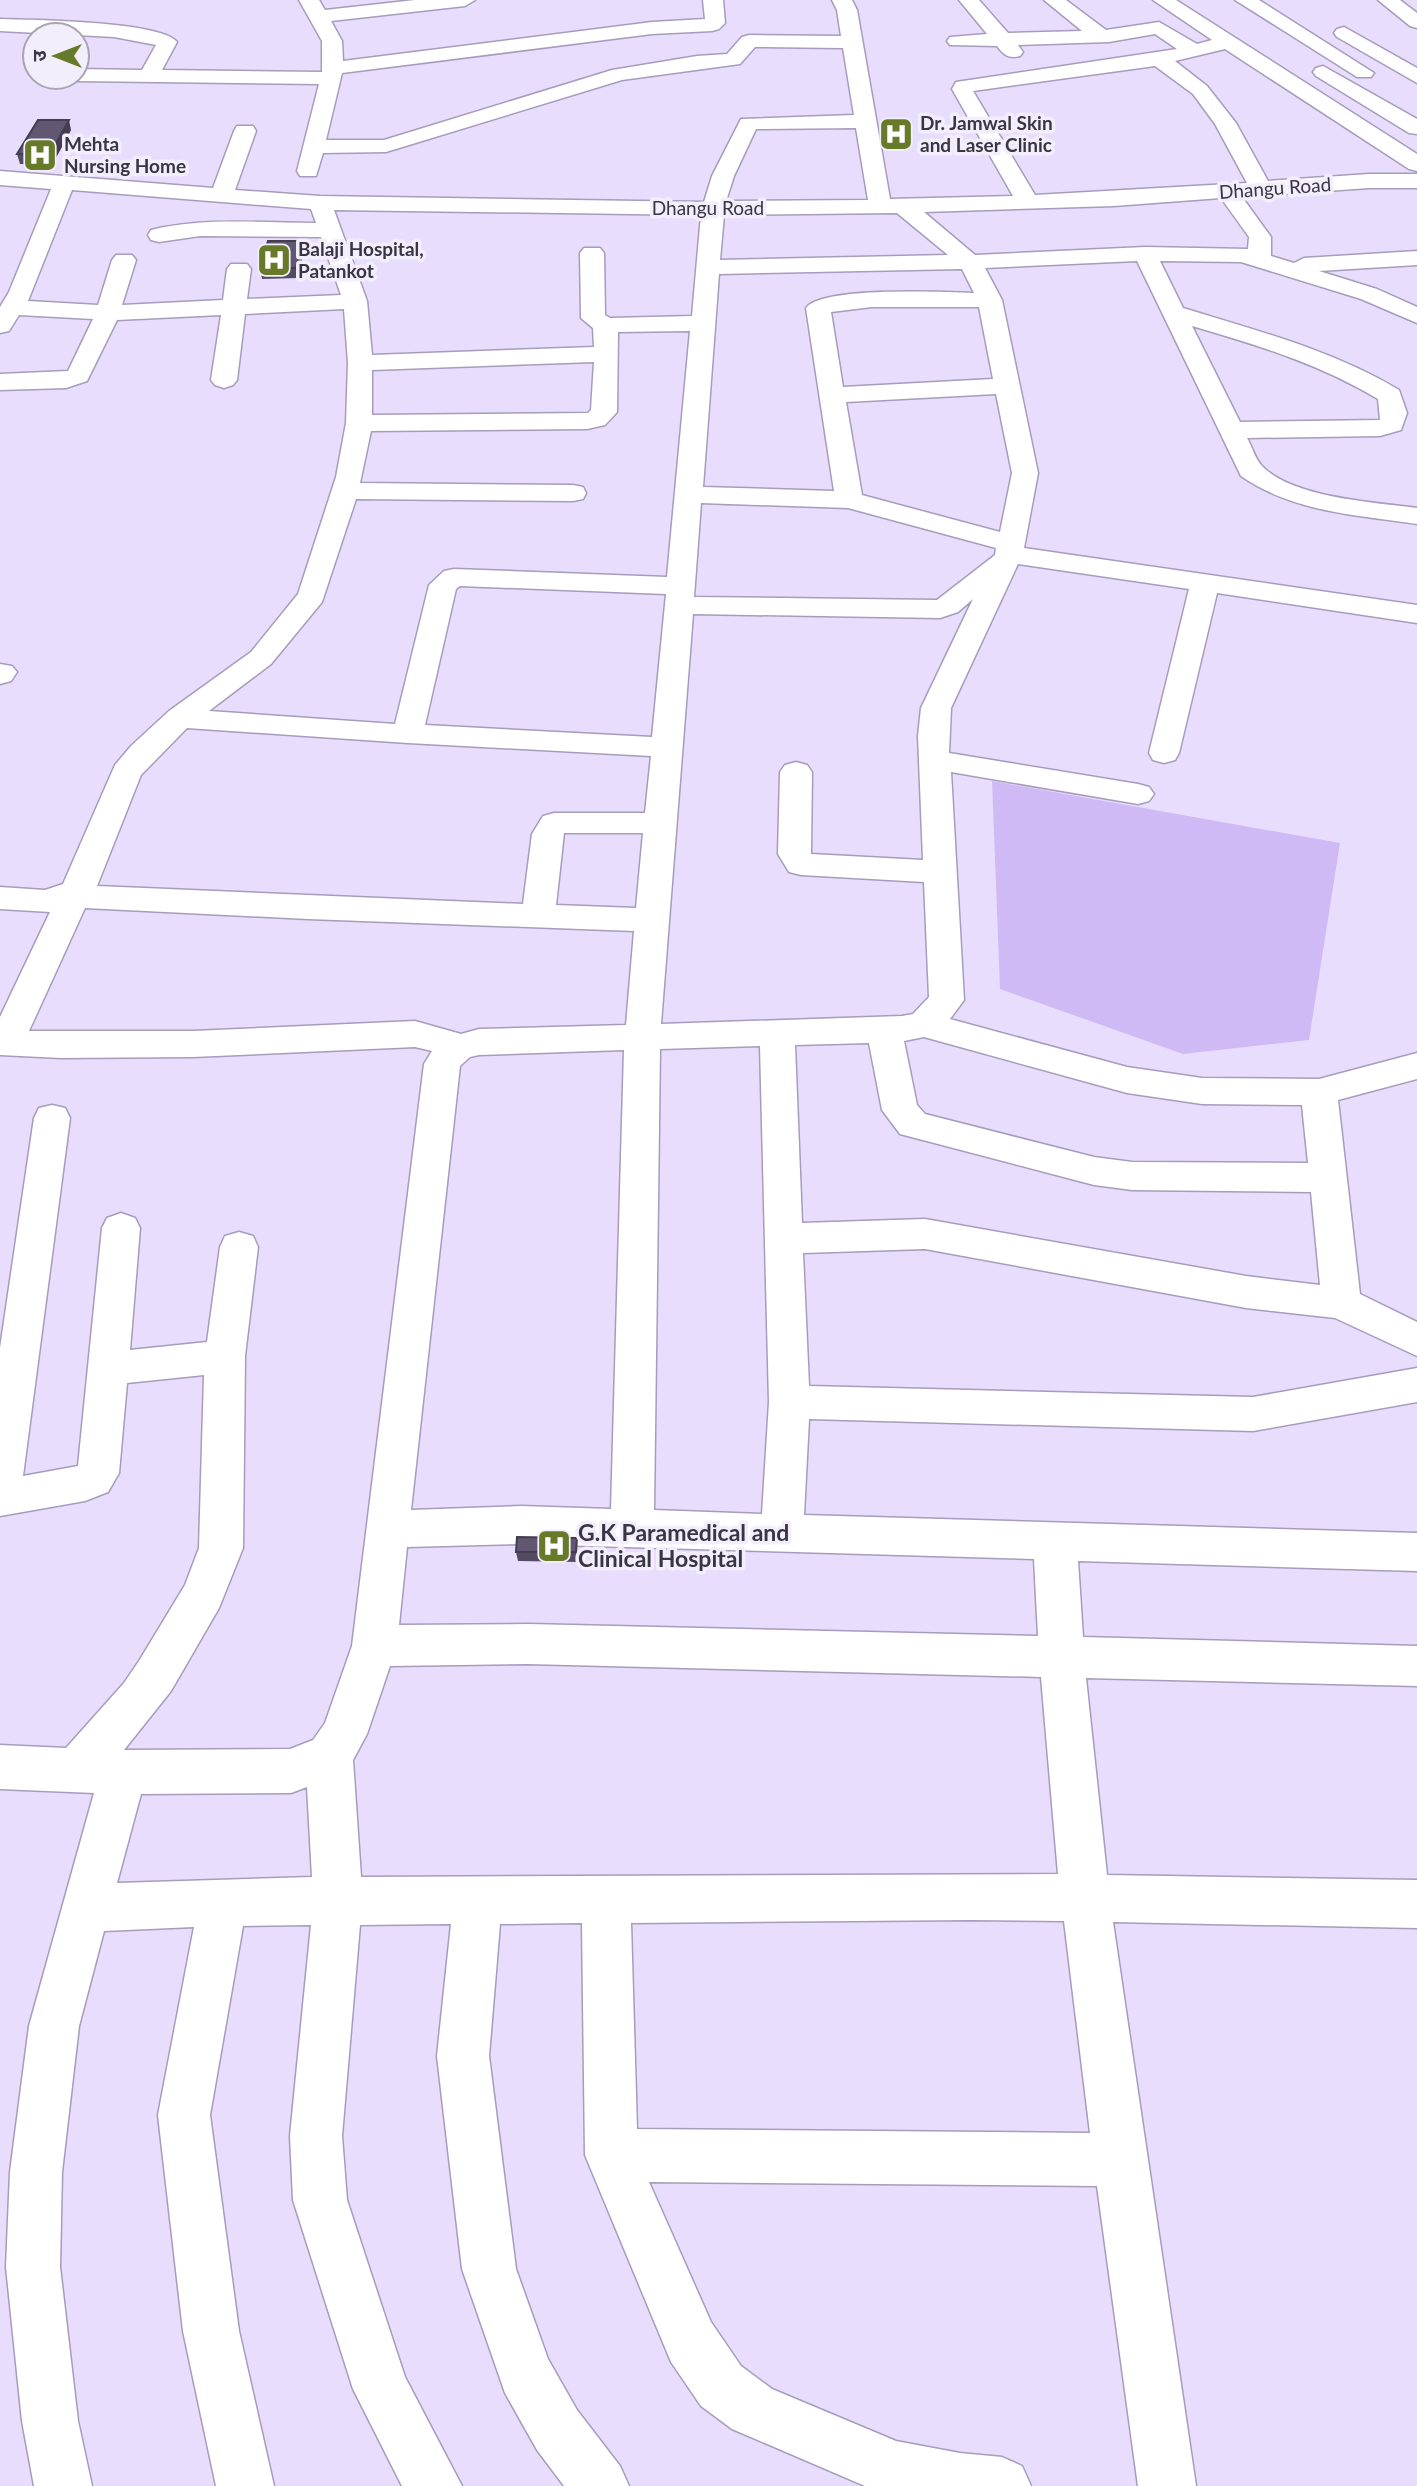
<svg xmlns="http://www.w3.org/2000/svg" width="1417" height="2486" font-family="Lato,'Noto Sans Devanagari',sans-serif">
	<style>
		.green { fill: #d0baf5 }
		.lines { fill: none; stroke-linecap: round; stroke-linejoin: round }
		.minor-casing { stroke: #a79cbb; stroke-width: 3 }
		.minor { fill: #fff; fill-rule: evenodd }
		.wall { fill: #534b63 }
		.shaded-wall { fill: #443d50 }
		.building { fill: #615773; stroke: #443d50; stroke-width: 2 }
		.labels { text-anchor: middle; stroke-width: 7; stroke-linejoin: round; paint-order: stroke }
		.far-poi-label { font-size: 19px; font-weight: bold; fill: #3a3542; stroke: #f3eefc; text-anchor: start }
		.far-street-label { font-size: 19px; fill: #3a3542; stroke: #f3eefc }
		.poi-label { font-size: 23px; font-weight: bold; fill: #3a3542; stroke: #f3eefc; text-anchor: start }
	</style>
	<rect width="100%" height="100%" fill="#e9ddfe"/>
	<path class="green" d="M992,781L1340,843L1309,1040L1183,1054L1000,989Z"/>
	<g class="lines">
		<g class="minor-casing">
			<path id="minor" d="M299,0H319L325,10L415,0H475L465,6L331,21L342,41L343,61L652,22L705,19L703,0H723L725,23L719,29L712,31L652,34L342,73L326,140H384L612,70L697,56L727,54L742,37L749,35L841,36L837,10L832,0H852L857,10L890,199L1013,196L952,89L956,82L1177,49L1155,34L1109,42L1018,45L1023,52L1020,56C1008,59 1004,55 997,46L950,45L947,41L950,37L987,34L959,0H979L1008,33L1082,31L1044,0H1066L1106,30L1159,22L1197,44L1212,40L1153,0H1176L1417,154V171L1409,169L1225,49L1175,61L1207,86L1236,123L1268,181L1369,174H1417V188H1369L1242,197L1271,237V256L1294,263L1304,258L1417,251V265L1319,271L1377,289L1417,307V323L1361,299L1241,262L1160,261L1183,308C1258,331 1332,350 1399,390L1407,413L1401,430L1380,436L1247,438C1252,446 1255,459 1262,466C1293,498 1375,502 1417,508V524C1356,515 1293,512 1241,476L1137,261L985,268L1002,300L1038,473L1024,548L1417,605V623L1217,593L1179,753L1175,760L1164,763L1153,760L1149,753L1189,589L1018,564L951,708L949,753L1138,784L1149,787L1154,794L1149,801L1138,804L951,772L964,1000L950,1019L1127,1067L1202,1078L1319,1079L1417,1053V1079L1338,1100L1360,1294L1417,1322V1356L1335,1318L1246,1308L925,1249L803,1253L809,1386L1253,1397L1417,1368V1402L1253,1431L809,1419L804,1515L1417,1533V1571L1078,1561L1083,1637L1417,1646V1686L1086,1678L1107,1875L1417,1880V1928L1113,1922L1196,2486H1138L1097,2186L649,2182L711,2322L741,2366L772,2389L896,2441L960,2453L1002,2457L1022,2466L1031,2486H865L732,2429L701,2406L671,2362L585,2155L582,1923L500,1924L489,2056L516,2269L548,2359L577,2410L620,2466L629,2486H564L537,2450L505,2393L462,2269L437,2056L451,1924L360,1925L342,2136L347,2200L405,2377L462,2486H402L353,2389L293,2200L290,2136L311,1925L243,1926L210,2115L239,2331L274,2486H216L183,2331L158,2115L194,1927L104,1931L79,2026L62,2172L60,2267L78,2421L92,2486H34L22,2421L6,2267L10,2172L29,2026L94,1793L0,1789V1745L66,1748L124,1683L139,1661L185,1585L199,1548L204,1375L127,1383L119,1473L108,1492L85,1501L0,1516V1348L34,1118L39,1108L52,1105L65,1108L70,1118L23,1476L78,1466L102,1228L107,1218L121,1213L135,1218L140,1228L130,1350L207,1342L220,1247L225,1236L239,1232L253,1236L258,1247L245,1356L243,1548L219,1608L171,1691L124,1750L290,1749L313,1740L325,1723L352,1646L424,1064L432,1051L415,1047L193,1057L61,1058L0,1055V1017L50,912L0,909V887L45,890L63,884L115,765L131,746L169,711L251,652L298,594L336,477L346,423L348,363L344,309L245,314L237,380L233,385L224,388L215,385L211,380L221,315L117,320L87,381L66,388L0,390V374L68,371L93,319L19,315L9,331L0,333V307L9,292L51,189L0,185V171L213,188L234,131L237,126H253L256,131L235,190L320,196L704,202L712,176L741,119L854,115L843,48L755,47L740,64L622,80L386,152L323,153L316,176H300L297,171L319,84L77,81L68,77H77V69L142,70L156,45L114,37L0,31V19C30,20 161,21 177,42L162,70L322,72V41ZM1155,66L1193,94L1215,124L1247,183L1035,195L973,91ZM856,128L868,200L726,201L734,176L756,129ZM72,190L311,209L316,223C261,223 204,217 151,230L148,235L151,240L159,242L200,236L321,237L341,295L247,299L251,269L247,264H231L227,269L223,300L122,305L136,260L132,255H116L112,260L98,305L28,301ZM1221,198L1249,237L1248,249L1145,247L975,255L924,212L1114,206ZM334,210L701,215L692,316L610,318L605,315L604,253L600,248H584L580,253L581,318L593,328L594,347L372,355L367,301ZM897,213L948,255L720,260L724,215ZM962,269L974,293C945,292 821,286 806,308L834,491L703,487L719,274ZM872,307H979L993,379L843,387L831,312ZM1192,326C1257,345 1320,364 1378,399L1380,420L1240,422ZM690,331L667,577L454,569L444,571L429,585L395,724L209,711L271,664L322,602L356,499L573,501L583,499L586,493L583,487L573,485L360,483L371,431L587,429L605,425L617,412L618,332ZM594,362L591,410L588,413L372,415V370ZM996,394L1012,473L1000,532L862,495L846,402ZM701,503L848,508L996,548L995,555L937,600L694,597ZM460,586L666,594L652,737L425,725L456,589ZM973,599L921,708L918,736L923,860L811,854L812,772L807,765L796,762L785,765L780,772L778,854L789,872L801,875L924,882L929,997L913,1014L902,1016L661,1024L693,614L940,618L958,612ZM187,728L408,743L651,756L645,813H554L543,816L532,834L523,904L97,886L141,775ZM643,833L636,908L556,905L564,833ZM85,908L308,919L634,931L626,1025L479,1029L461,1034L415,1021L193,1031H29ZM924,1037L1127,1093L1202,1104L1302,1105L1308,1163L1132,1162L1094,1157L925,1114L917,1105L904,1041ZM869,1043L882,1110L900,1134L1094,1185L1132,1190L1311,1192L1320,1285L1246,1276L925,1219L802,1223L795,1045ZM760,1046L769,1402L762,1514L654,1510L660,1049ZM624,1050L611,1509L521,1506L411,1510L460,1066L470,1057L479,1055ZM521,1544L1034,1559L1038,1636L528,1624L399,1625L407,1547ZM528,1664L1041,1677L1058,1874L361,1877L353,1760L367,1734L390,1666ZM307,1787L312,1877L117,1883L141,1794L291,1793ZM972,1920L1064,1921L1090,2133L637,2129L631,1923Z
				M1235,0H1259L1374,73L1371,77H1357Z
				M1378,0H1400L1417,13V28L1410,26Z
				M1344,27L1417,68V83L1337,37L1334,33L1337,29Z
				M1323,66L1417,119V134L1409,133L1316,76L1313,72L1316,68Z
				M0,664L12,666L17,672L11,681L0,684Z"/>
		</g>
		<use href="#minor" class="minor"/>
	</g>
	<path class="wall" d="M71,130L52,165L20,164L17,154Z
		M303,241L304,251L298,278L262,279L260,268Z
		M577,1538V1562L518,1561L516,1552Z"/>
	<path class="shaded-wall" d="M69,120L71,130L52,165L50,154Z
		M303,241L304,251L298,278L296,268Z"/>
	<path class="building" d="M38,120H69L50,154H17Z
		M268,241H303L296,268H260Z
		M517,1537L577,1538L576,1552H516Z"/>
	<defs>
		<g id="hospital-square" transform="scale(1.75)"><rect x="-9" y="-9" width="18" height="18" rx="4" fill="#677a2a" stroke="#f3eefc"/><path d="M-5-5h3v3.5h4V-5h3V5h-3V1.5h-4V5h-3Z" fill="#fff"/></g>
	</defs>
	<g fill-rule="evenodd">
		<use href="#hospital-square" x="896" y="134"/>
		<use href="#hospital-square" x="40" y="155"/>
		<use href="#hospital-square" x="274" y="260"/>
		<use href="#hospital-square" x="554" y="1546"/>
	</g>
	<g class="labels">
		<g class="far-poi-label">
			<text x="920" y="130">Dr. Jamwal Skin<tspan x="920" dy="22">and Laser Clinic</tspan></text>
			<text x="64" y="151">Mehta<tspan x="64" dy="22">Nursing Home</tspan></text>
			<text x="298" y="256">Balaji Hospital,<tspan x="298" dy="22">Patankot</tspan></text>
		</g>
		<g class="far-street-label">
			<text transform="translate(1275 188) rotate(-4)" y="7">Dhangu Road</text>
			<text x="708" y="215">Dhangu Road</text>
		</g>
		<g class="poi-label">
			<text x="578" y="1541">G.K Paramedical and<tspan x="578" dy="26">Clinical Hospital</tspan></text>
		</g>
	</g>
	<g transform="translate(56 56) rotate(270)"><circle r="33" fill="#f3eefc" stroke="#a9a4b2" stroke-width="2"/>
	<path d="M0-5L12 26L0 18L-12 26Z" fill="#677a2a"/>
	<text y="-10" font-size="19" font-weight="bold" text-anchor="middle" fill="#3a3542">उ</text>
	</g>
</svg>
